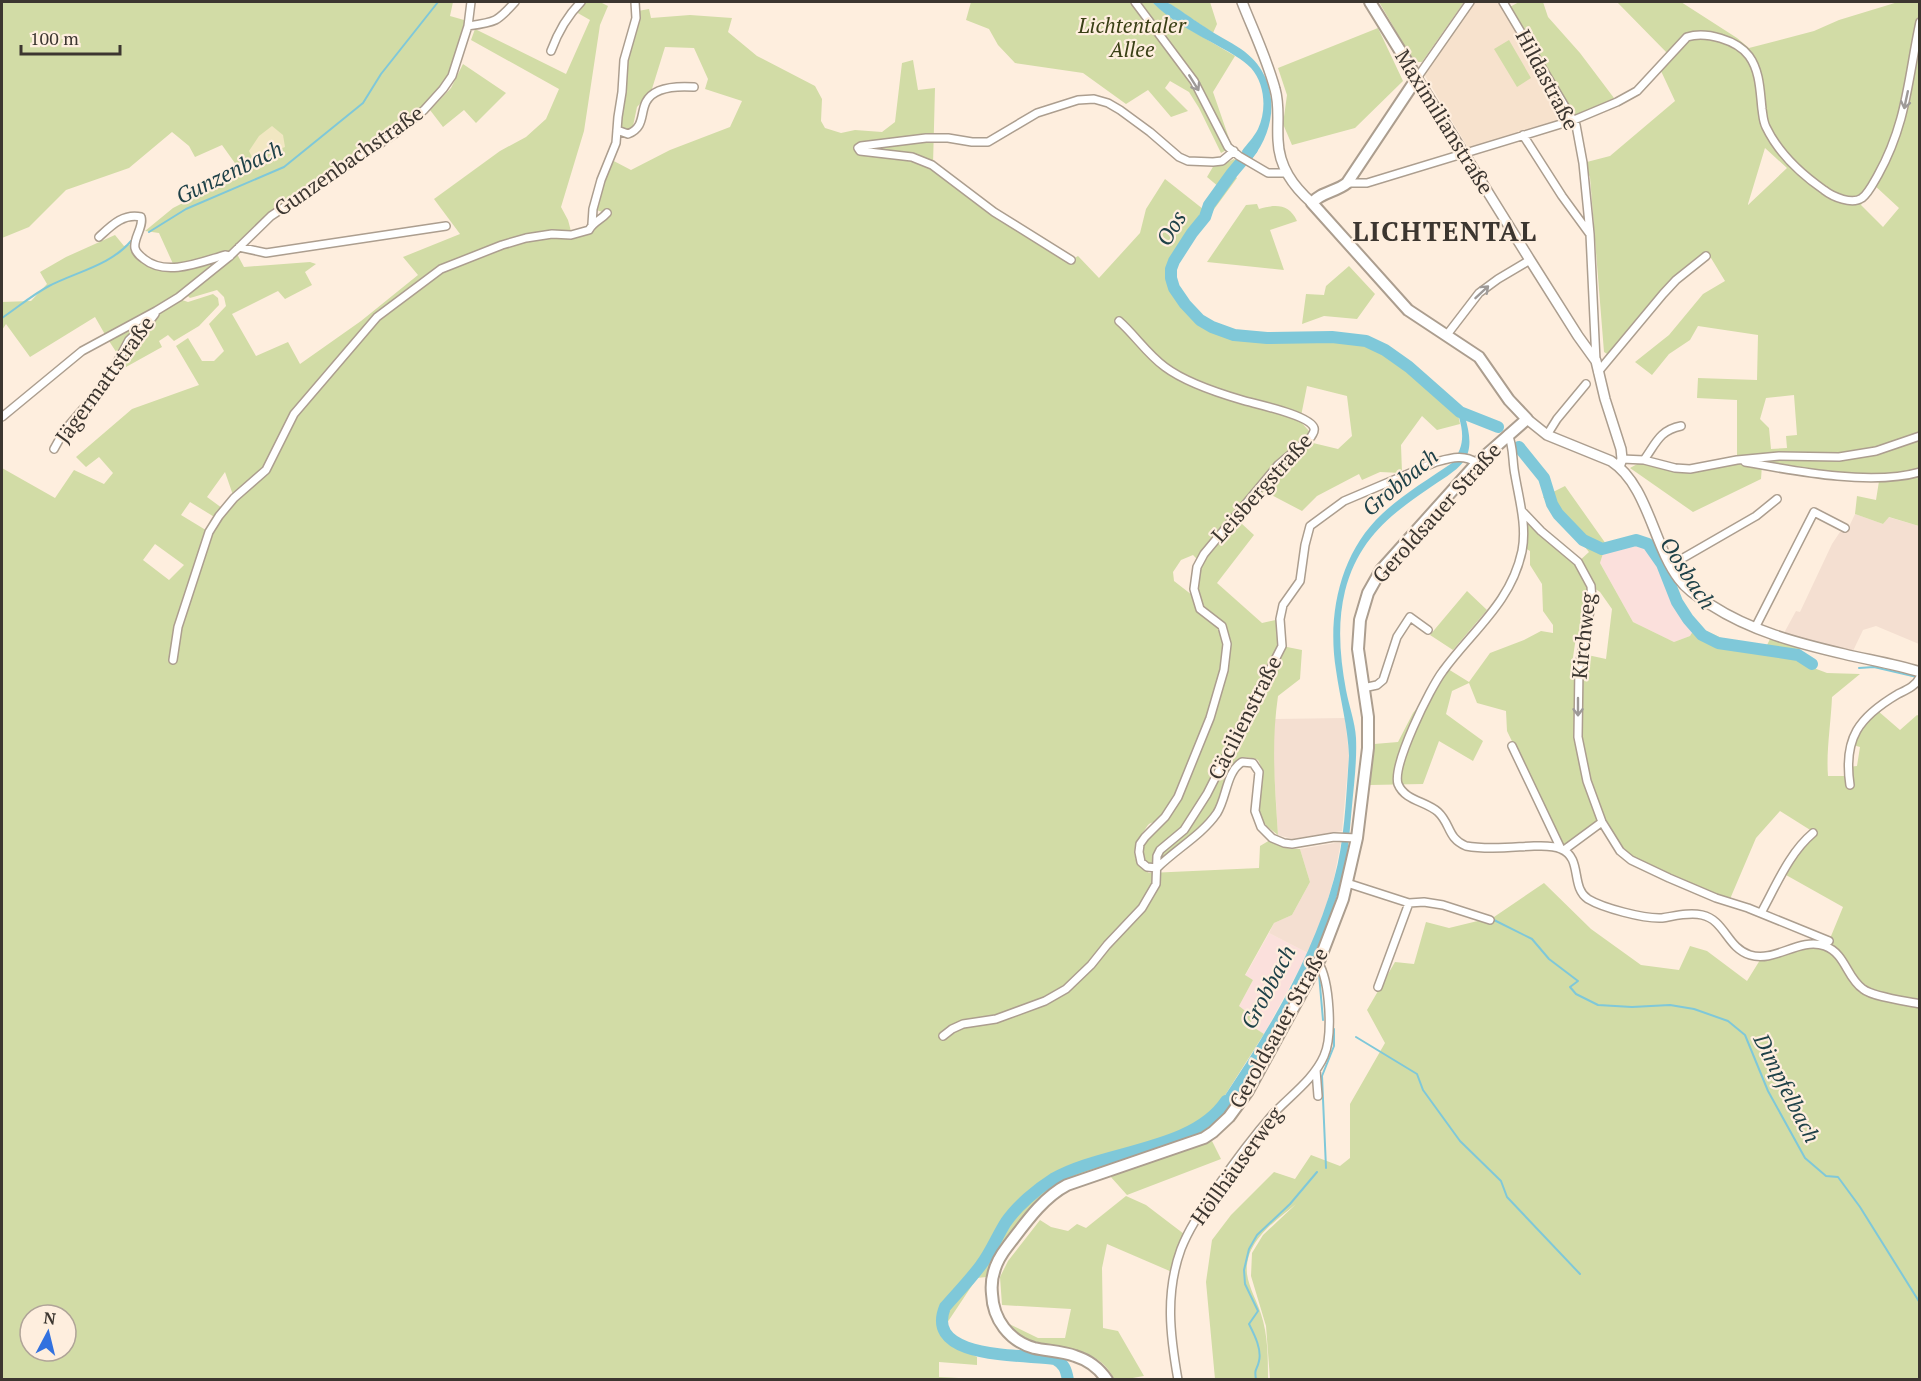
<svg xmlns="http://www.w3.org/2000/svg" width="1921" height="1381" font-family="'PT Serif',serif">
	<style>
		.commercial { fill: #fbe0dc }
		.industrial { fill: #f4dfd1 }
		.built { fill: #f7e2cd }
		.green { fill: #d2dca6; fill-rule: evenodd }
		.sand { fill: #f1e7c2 }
		.water { fill: #7fc8d9 }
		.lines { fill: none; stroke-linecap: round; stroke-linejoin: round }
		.stream { stroke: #7fc8d9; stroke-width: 2 }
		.river { stroke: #7fc8d9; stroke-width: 12 }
		.street-casing { stroke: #ac9e8f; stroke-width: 10 }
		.secondary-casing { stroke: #ac9e8f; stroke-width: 12 }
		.primary-casing { stroke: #ac9e8f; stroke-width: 14 }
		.street { stroke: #fff; stroke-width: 7 }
		.secondary { stroke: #fff; stroke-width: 9 }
		.primary { stroke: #fff; stroke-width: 10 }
		.oneway { stroke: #9e9a98 }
		.labels { text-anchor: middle; stroke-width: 4.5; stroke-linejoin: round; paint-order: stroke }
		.park-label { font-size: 21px; font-style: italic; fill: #393f15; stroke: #feeede }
		.street-label { font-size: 21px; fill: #3c3630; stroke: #feeede }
		.water-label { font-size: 22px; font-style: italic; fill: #1e4148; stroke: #feeede }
		.district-label { font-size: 27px; font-weight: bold; letter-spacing: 1.5px; fill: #3c3630; stroke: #feeede }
	</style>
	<rect width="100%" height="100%" fill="#feeede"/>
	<path class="commercial" d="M1638,536L1651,541L1673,578L1682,606L1696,626L1690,636L1674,642L1633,622L1600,563L1606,544Z
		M1269,933L1308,953L1264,1034L1250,1025L1239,1006L1253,980L1245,976Z"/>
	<path class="industrial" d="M1855,514L1883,524L1888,517L1919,526V644L1876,626L1863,630L1853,651L1784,633L1796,611L1800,612L1832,544L1840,532L1848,529Z
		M1345,718L1349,756L1342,831L1293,839L1278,835L1273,752L1275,719Z
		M1341,842L1334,878L1323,916L1308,953L1269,933L1274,923L1292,915L1310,882L1300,849Z"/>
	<path class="built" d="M1470,2H1503L1574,120L1470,151L1422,71Z"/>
	<path class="green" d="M2,2H453L450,16L464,20L467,31L452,76L424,110L271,216L230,256L210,260L214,269L179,297L107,338L95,317L30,357L6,324L2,330V302L31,301L47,284L40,272L66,257L115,235L124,246L131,244C144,265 151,263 174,266L159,233L145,231L173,208L242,173L222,145L195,157L189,146L172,132L129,168L66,190L29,227L2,238Z
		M585,2H600L608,6L600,25L584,131L561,207L568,220L572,235L589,230L606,213L593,209L610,159L631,170L670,150L730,127L742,101L705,89L708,79L694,48L665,47L651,92L637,107L633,126L628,131L618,129L624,60L638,11L649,9L651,18L690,15L732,18L728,32L757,56L815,86L822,99L821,121L825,128L841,133L855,130L882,132L895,122L902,63L913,60L918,90L935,88L933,165L952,181L1071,260L1078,256L1099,278L1140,233L1146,209L1165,179L1203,209L1219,187L1207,177L1214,165H1222L1234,159L1237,162L1230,172L1237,178L1179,257C1177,261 1174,266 1174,271C1171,291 1195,314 1211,324C1218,328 1226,330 1234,333L1365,338L1388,347L1427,377L1458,414L1460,424L1437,430L1422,416L1401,445L1402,473L1380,472L1362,480L1359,474L1317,496L1302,511L1264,491L1241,523L1254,535L1217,583L1262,623L1280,619L1282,646L1302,650L1300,679L1278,696C1271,744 1275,788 1278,835C1273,831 1267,827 1263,822C1251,803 1271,783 1258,760C1253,758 1246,756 1240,759C1227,765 1225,789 1220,801C1208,826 1181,844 1160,861L1161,853L1187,822L1158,848L1153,865L1145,862C1137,844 1152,832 1163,820C1159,821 1152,822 1149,824C1147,826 1145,830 1143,832C1132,849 1130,862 1149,873L1259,868L1260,846L1270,840L1285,848L1300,849L1310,882L1292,915L1274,923L1245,975L1253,980L1239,1006L1253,1017L1250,1025L1264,1034L1222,1100L1214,1110L1222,1115L1197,1137L1055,1186L1033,1207L994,1254L986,1277L977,1278L947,1323L944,1340L977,1357V1365L939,1362V1377L959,1378L958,1379L2,1380V468L55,498L74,470L104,484L113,473L99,457L86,467L76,457L132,409L199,385L176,346L188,338L202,361H214L224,351L209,324L226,306L224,297L217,290L190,298L187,295L237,254L244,267L310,262L316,264L305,272L312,285L285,299L278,291L232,314L256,356L288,342L300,364L361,321L418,275L403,257L460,234L434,199L500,151L526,137L546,119L559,89L471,40L475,29L566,74L590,20L576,12ZM1307,386L1347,396L1352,436L1338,449L1313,443L1309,431L1300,421ZM225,472L234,498L209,532L181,515L190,502L216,518L222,508L207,497ZM155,544L184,565L169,580L143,560ZM1193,555L1198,560L1192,595L1174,581L1173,572L1181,560ZM30,1315H66V1351H30Z
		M971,2H1152L1172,19L1235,56L1213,92L1232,147L1221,153L1199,108L1189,92L1170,81L1165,88L1188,111L1171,117L1148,90L1126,104L1083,73L1015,63L998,45L989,29L966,20Z
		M1167,2H1210L1217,24L1213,33Z
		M1379,2H1464L1422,62H1414Z
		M1519,2H1543L1548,17L1580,53L1617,102L1574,120L1508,8Z
		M1617,2H1681L1737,38L1749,48L1814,31L1839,20L1898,2H1919V12L1909,75L1885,169L1904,120L1911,92L1919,36V526L1889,517L1883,524L1855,514L1857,496L1876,500L1880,475L1833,473L1762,465L1761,479L1693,512L1630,468L1641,462L1675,468L1737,460V400L1697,398L1698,378L1757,380L1758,335L1698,326L1690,340L1669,354L1652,375L1635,362L1669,335L1703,294L1725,281L1711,258L1706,257L1681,270L1663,294L1609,355L1604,352L1590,177L1583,163L1610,156L1675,101L1661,71L1669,55ZM1765,148L1787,168L1748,205V204ZM1873,184L1899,208L1883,227L1861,205ZM1794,395L1797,435L1786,436L1787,448L1771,449L1769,428L1760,419L1766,398Z
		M1378,28L1403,81L1355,128L1292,145L1283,124L1287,95L1278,68Z
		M1509,40L1531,78L1517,87L1494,49Z
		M463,64L506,93L476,123L464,110L443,127L430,110L451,88Z
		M1257,204L1259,209C1276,204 1289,204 1297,221L1270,230L1284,270L1207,262L1246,205Z
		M1349,266L1375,294L1357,319L1324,316L1302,324L1306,294L1324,295L1326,286Z
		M213,294L218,298L219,305L199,326L174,341L168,335L159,341L162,347L126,367L109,341L182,300L188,302Z
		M1565,486L1606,544L1600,563L1633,622L1674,642L1690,636L1696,626L1732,643L1766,647L1771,637L1798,646L1806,665L1827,673L1860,674L1832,697C1831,722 1826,752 1828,776H1848V767L1857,766L1860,747L1853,745L1861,725L1878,711L1900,730L1917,715L1919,716V1379H1270L1266,1326L1251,1276L1252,1253L1263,1235L1296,1204C1274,1222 1244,1242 1247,1274C1249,1288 1257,1301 1261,1314C1268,1335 1268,1358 1268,1379H1215L1206,1282L1212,1240L1231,1215L1274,1172L1295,1179L1311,1155L1340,1166L1350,1158V1104L1385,1043L1367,1010L1395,962L1414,964L1426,922L1449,928L1494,917L1544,883L1591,929L1641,965L1679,970L1690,946L1707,951L1747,981L1760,960L1815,939L1829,941L1843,907L1786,875L1798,855L1815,833L1780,811L1756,838L1730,899L1692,888L1631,860L1600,821L1563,846L1507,731L1506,711L1477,703L1469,683L1452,691L1446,714L1483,741L1473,761L1439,741L1423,784L1370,785L1374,744L1398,742L1413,713L1448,669L1469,682L1490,653L1524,640L1541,631L1553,633V625L1543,611L1542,584L1530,565V551L1523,547L1522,524L1530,520L1578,562L1589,552L1543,497ZM1591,586L1600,592L1612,609L1606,659L1583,654L1580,676L1582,685V719L1576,734L1575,681L1577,669L1572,664L1576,637L1584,631Z
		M1467,591L1487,610L1453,650L1430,635Z
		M1212,1141L1221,1159L1127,1195L1110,1176Z
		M1126,1196L1146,1205L1184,1234L1172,1272L1107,1244L1102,1268L1103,1328L1118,1331L1144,1376L1127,1379H1114C1092,1332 1022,1359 1005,1322L1038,1338H1065L1071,1309L1002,1305L1000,1277L1008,1261L1040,1220L1051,1227L1068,1231L1077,1224L1086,1228Z"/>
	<path class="sand" d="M272,126L283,135L285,147L253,159L249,151L259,136Z"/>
	<path class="water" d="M1152,2C1156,2 1162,0 1166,2C1171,3 1198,23 1205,27C1216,35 1229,41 1241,49C1279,75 1280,124 1252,159L1242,151C1247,144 1254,137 1258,129C1267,110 1265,84 1251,68C1242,59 1231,53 1220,47C1197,34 1170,21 1152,2Z
		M1459,417H1465C1469,431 1473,448 1464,461C1456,472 1439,481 1428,489C1387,517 1358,541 1345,591C1337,624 1340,657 1346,690C1349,706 1355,722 1356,738C1357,761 1354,784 1352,806C1350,826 1349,846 1345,865C1332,925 1303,981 1272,1035C1257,1062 1242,1090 1222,1115L1213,1110L1222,1100C1268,1031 1312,959 1334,879C1345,840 1346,797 1349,756C1348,727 1340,699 1336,670C1327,615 1340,553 1382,514C1403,494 1429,479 1452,463C1464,447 1464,435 1459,417Z"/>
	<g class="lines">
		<path class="stream" d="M149,232L186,209L284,167L363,103L381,74L438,2
			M2,318C17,308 32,295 49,286C76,272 111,265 131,241
			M1859,668L1874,667L1917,677
			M1494,920L1532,939L1549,959L1578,981L1570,987L1576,994L1598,1005L1632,1007L1670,1005L1694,1009L1728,1021L1745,1035L1768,1091L1805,1158L1826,1176L1838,1177L1860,1207L1920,1303
			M1319,974L1323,1020
			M1356,1037L1417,1074L1423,1090L1460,1141L1501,1181L1507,1197L1580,1274
			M1326,1168L1322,1076L1334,1046V1029
			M1256,1380C1254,1367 1257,1371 1259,1361C1262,1349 1254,1334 1249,1324L1258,1311L1245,1284L1244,1270L1249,1249L1257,1235L1290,1204L1317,1172"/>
		<path class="river" d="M1252,149L1232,173L1209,205L1205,217L1192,233L1174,261L1171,269V278L1174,288L1185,304L1200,320L1212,327L1234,335L1267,338L1332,337L1366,341L1385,350L1409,367L1460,412L1498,427
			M1519,447L1544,478L1552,504L1558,514L1583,540L1602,549L1636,540L1648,544L1662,564L1677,602L1688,619L1702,635L1718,643L1798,655L1812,664
			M1068,1380C1066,1369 1064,1364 1055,1359C1027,1354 923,1361 945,1307C957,1293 970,1280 981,1265C991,1252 997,1236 1006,1222C1017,1206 1037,1189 1053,1179C1103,1150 1193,1151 1226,1101"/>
		<g class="street-casing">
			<path id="street" d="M1135,2L1194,81L1228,147L1239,156L1268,173H1286
				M1503,2L1576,125L1583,163L1590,234L1596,361
				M468,26C496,22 497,22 515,2
				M551,51C558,32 567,16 581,2
				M1417,78L1470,2
				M617,130L628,134C645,127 640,114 646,102C654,86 679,86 694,87
				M1523,135L1562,196L1589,233
				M858,148L861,146L926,138H948L972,142H988L1037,113L1078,100L1094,99L1108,103L1120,110L1150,132L1179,157L1188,161L1213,162L1222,161L1234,151
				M858,148L860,151L912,157L932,165L994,212L1071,260
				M1347,183H1367L1574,120L1617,102L1637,91L1687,37C1706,31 1737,40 1749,56C1760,71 1760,91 1762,109C1763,115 1763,121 1766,127C1778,152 1801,174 1824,190C1833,197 1852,205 1862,198C1868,194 1874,182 1878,175C1907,123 1908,78 1920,22
				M592,224L593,209L601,180L616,143L618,117L622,92L624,60L636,18L635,2
				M99,237C111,226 123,213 141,217C144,227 133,238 135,248C136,253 140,256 144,259C166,277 201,262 225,255L230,256
				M239,247L266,253L446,226
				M1119,321C1135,335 1147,354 1165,367C1185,382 1218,393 1242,400C1255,404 1310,415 1314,428C1315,432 1313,433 1311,437L1278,465L1204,554L1197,567L1194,589L1200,609L1222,626L1227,644L1224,670L1210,718L1178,797L1165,817L1145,837L1140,844L1139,852L1141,862L1147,867L1157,868
				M1446,336L1479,293L1498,279L1530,260
				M1598,372L1663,294L1676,280L1706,256
				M2,417L82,351L156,311L179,297L230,256L271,216L399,131L424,110L443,89L452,76L468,26L471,2
				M1508,434C1514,447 1512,461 1515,475C1519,499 1527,526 1522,551C1511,603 1472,631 1443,671C1430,688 1392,765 1398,784C1405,801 1426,801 1438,812C1451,824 1447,838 1466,846C1488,850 1512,847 1534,846C1543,846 1553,845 1561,849C1583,858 1570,887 1588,899C1603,908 1644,919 1662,918C1675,916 1689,912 1702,915C1725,920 1727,948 1750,955C1775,963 1799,937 1825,946C1846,954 1846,977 1863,989C1873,997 1906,1001 1920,1004
				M1547,435L1557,419L1586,384
				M54,449L64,431L107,381L129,340L152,318L155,314
				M1622,459L1644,460L1675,468L1690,469L1737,460L1779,456L1839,457L1876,451L1920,436
				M1644,460C1656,443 1660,430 1681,426
				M1745,462C1795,471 1871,486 1920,472
				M1522,511L1541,531L1578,562L1591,586L1592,600L1579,667L1578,737L1587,781L1602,822L1620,851L1631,860L1669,878L1716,898L1748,908L1829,941
				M1671,565L1756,516L1777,499
				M1755,628L1814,512L1845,528
				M173,660L178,627L209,532L219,516L234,498L266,470L294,414L377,317L441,269L502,245L526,238L552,234L571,235L589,230C593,222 601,220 607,213
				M1363,688L1377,685L1383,680L1397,637L1410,617L1428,630
				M1512,746L1561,849
				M1850,785C1843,738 1859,717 1898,694C1906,690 1916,686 1920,677
				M1564,850L1602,822
				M1157,868C1176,849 1202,835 1217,813C1227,797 1226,772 1242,762L1253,763L1259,772L1255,811L1261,827L1272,838L1284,843L1292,844L1334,837L1357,838
				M1347,883L1409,903L1424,902L1443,905L1490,920
				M1761,913C1776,886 1789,853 1813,833
				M1378,987L1409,903
				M943,1036L952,1029L963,1024L996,1019L1045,1001L1066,989L1091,965L1107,945L1142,908L1156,884L1157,856L1160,850L1184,830L1207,794L1282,646L1280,619L1283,605L1300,581L1305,545L1310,526L1344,501L1436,462C1451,458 1464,454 1477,463
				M1316,1070L1318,1096
				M1178,1380C1170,1335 1165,1293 1181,1249C1190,1226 1204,1207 1218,1186C1235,1161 1253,1137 1273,1114C1290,1096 1314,1079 1324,1056C1333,1036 1330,981 1318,962"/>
		</g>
		<g class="secondary-casing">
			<path id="secondary" d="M1242,2C1253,30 1267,59 1275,89C1280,106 1277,122 1278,140C1279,167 1293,186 1312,203
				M1417,78L1530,260L1578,336L1596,361L1605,399L1621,449L1622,459L1619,467
				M1527,419L1547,435L1611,461C1648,485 1653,545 1679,579C1687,590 1699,598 1711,605C1751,631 1797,643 1844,654C1869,660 1895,664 1920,672"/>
		</g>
		<g class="primary-casing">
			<path id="primary" d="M1107,1380C1099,1368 1088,1360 1075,1356C1062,1351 1047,1351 1034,1348C1009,1341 993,1319 992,1294C990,1276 996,1261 1007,1247C1024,1225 1042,1198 1067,1185L1204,1138L1213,1132L1229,1117L1248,1091L1320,959L1343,899L1357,838L1368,748V717L1358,649L1360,620L1368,593L1381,570L1477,463L1527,419L1509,400L1479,357L1408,310L1312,203C1321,192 1336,192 1347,183L1417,78L1370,2"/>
		</g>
		<use href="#street" class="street"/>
		<use href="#secondary" class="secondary"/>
		<use href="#primary" class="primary"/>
	</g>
	<defs><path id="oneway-shaft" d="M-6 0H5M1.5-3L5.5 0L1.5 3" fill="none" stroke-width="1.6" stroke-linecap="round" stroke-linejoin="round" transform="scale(1.5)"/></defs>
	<g class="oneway">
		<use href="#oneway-shaft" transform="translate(1194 83) rotate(58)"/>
		<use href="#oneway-shaft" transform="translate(1906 100) rotate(102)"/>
		<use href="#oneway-shaft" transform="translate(1482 292) rotate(-43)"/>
		<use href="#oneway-shaft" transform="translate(1578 707) rotate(90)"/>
	</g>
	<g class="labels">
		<g class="park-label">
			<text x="1132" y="33">Lichtentaler<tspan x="1132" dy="24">Allee</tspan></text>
		</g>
		<g class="street-label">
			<text transform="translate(1547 80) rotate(62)" y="7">Hildastraße</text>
			<text transform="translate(1444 122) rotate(58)" y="7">Maximilianstraße</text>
			<text transform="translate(349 161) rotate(-35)" y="7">Gunzenbachstraße</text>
			<text transform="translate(105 380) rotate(-54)" y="7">Jägermattstraße</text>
			<text transform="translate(1262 488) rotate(-48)" y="7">Leisbergstraße</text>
			<text transform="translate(1437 513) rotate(-48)" y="7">Geroldsauer Straße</text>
			<text transform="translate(1584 636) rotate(-84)" y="7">Kirchweg</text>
			<text transform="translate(1245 718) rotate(-63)" y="7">Cäcilienstraße</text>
			<text transform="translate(1279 1028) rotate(-61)" y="7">Geroldsauer Straße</text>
			<text transform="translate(1237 1166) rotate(-54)" y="7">Höllhäuserweg</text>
		</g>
		<g class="water-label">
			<text transform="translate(229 172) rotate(-26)" y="8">Gunzenbach</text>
			<text transform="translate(1171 228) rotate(-59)" y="8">Oos</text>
			<text transform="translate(1400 482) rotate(-40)" y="8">Grobbach</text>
			<text transform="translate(1688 573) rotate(57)" y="8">Oosbach</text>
			<text transform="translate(1268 987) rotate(-62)" y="8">Grobbach</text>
			<text transform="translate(1787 1088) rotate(63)" y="8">Dimpfelbach</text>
		</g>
		<g class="district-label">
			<text x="1445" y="241">LICHTENTAL</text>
		</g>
	</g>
	<rect width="1921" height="1381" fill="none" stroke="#3c3630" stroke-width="6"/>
	<g transform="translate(48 1333) rotate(7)"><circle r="28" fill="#feeede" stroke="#b0a498" stroke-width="1.5"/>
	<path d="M0-4.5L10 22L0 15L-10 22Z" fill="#3271df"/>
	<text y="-9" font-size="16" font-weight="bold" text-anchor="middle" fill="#3c3630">N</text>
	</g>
	<path d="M21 45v9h99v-9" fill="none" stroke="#3c3630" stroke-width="3"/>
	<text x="30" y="45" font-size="18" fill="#3c3630" stroke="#feeede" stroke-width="4.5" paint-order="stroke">100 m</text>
</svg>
